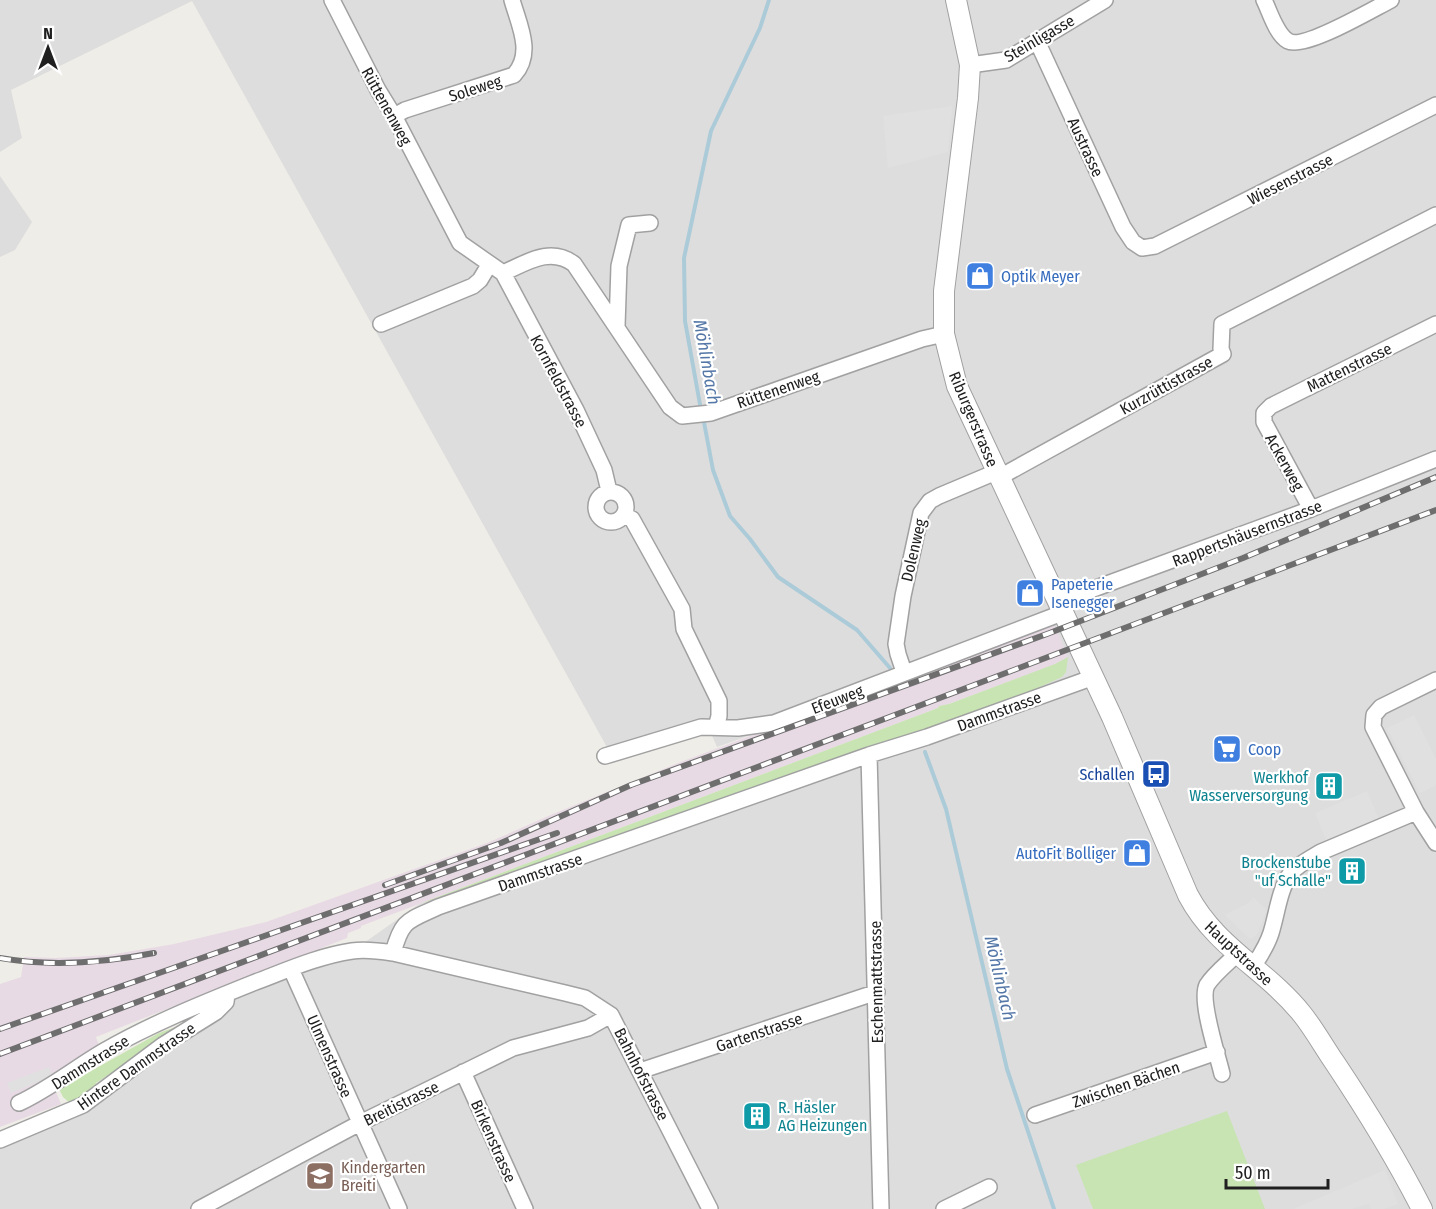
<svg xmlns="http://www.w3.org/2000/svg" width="1436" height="1209" font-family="'Fira Sans Condensed',sans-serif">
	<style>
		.residential { fill: #dedddd }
		.industrial { fill: #e8dae4 }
		.grass { fill: #c7e4b2 }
		.parking { fill: #e0e0e0 }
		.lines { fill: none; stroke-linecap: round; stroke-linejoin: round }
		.stream { stroke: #accbd9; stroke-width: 4 }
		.minor-casing { stroke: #a1a1a1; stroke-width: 18 }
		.tertiary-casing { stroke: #a1a1a1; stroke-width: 22 }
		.minor { stroke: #fff; stroke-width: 15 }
		.tertiary { stroke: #fff; stroke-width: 20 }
		.rail-casing { stroke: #6e6e6e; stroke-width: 6 }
		.rail { stroke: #fff; stroke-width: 4; stroke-dasharray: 11; stroke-linecap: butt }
		.labels { text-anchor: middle; stroke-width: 4.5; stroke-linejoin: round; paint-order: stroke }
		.street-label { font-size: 16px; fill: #202020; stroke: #fff }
		.shop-label { font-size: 16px; fill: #366cbe; stroke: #fff; text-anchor: start }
		.transit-label { font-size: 16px; fill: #164399; stroke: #fff; text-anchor: end }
		.culture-label { font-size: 16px; fill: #0d838f; stroke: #fff; text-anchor: end }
		.education-label { font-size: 16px; fill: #785e54; stroke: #fff; text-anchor: start }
		.water-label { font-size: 18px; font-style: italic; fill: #5477a7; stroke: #fff }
	</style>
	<rect width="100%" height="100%" fill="#efede7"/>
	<path class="residential" d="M0,0H1436V1209H0V1135L55,1113L94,1090L96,1084L148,1048L221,1002L361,945L419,904L544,864L1022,695L1068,658L849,701L717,747L710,731L613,758L192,1L11,90L22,138L0,152Z
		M0,176L32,222L15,250L0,257Z"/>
	<path class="industrial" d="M1053,622L1068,657L1056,664L949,704L939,706L938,708L361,926V928L348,933L347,938L96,1037L100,1048L52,1082L61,1104L0,1127V984L21,977L24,957L55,958L109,955L174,944L266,922L487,843L553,814L678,763Z"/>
	<path class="grass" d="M1068,657L1066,672L1062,677L1022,695L544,864L419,904L938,708L939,706L949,704L1055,664Z
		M187,1023L96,1083L94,1090L71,1104L63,1097L59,1089L159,1033Z
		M1227,1111L1265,1209H1093L1076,1165Z"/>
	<path class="parking" d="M952,106L948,152L888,168L883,116Z
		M1414,715L1436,759V785L1420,793L1387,728Z
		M1367,791L1381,824L1328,845L1315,813Z
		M1254,898L1267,910L1257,935L1250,939L1225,915L1247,904Z
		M49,1067L53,1076L11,1093L7,1083Z
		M1385,1170L1398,1204L1384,1209H1371L1369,1204L1351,1209H1293Z"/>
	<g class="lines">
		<path class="stream" d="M701,410L685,321L684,258L711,131L760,28L769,0
			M703,417L713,470L730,516L750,539L778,577L857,630L890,668
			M925,752L946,809L1007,1069L1054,1209"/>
		<g class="minor-casing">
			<path id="minor" d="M332,0L378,90L394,116L460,243L503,273C526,263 550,246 574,264L670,407L682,416L711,413L922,339L944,334
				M1264,0C1270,12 1276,34 1288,41C1304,50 1373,9 1391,0
				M1037,41L1123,227L1133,242L1142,248L1155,246L1436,105
				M970,65L1006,60L1105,0
				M394,116L405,110L514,75C534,53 519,25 512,0
				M503,273L576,410L604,470L609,491
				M381,324L473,286L480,280L489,265
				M617,326L619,266L629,225L650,223
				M998,478L1223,354L1221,349L1222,324L1436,215
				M596 507a15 15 0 1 1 30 0a15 15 0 1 1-30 0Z
				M1311,509L1264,422V413L1271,406L1436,324
				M624,515L632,519L682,609L684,629L719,701V716L716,727
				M1058,602L1311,509L1436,459
				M904,672L898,654L896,644L903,596L921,513L930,501L939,496L996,472
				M869,755L881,1209
				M605,756L701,727L738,728L774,723L1062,613
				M1416,812L1373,727L1374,715L1381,707L1436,680
				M393,953C402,919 408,921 438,907L869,755L927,737L1094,677
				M1253,967C1260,956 1267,946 1271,933C1277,914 1279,891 1290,874C1297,865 1311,858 1321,852L1416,812L1436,843
				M291,969L399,1209
				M640,1071L877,992
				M463,1072L525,1209
				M1222,1074C1218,1056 1199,1000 1207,985C1214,974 1228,963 1237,954
				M19,1103C49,1089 75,1068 104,1051C151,1024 203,1003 253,983C285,971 318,956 352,951C366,949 380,951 393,953L565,993L585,998L611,1015L710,1209
				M1035,1115L1217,1052
				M0,1140L83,1105L163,1045L216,1012L226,1002L227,994
				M199,1209L360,1123L513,1048L588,1028L611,1015
				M944,1209L989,1187"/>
		</g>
		<g class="tertiary-casing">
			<path id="tertiary" d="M956,0L970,65L968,98L944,291V334L957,386L1112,717L1188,895C1216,948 1266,969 1302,1014C1314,1029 1324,1047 1335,1063C1367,1111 1396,1158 1422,1209"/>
		</g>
		<use href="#minor" class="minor"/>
		<use href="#tertiary" class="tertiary"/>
		<g class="rail-casing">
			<path id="rail" d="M385,885L501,843L631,785L1047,634L1243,558L1436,477
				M0,958C51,967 103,963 154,953
				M0,1029L557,833
				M0,1054L1436,510"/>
		</g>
		<use href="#rail" class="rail"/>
	</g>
	<defs>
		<g id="shop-square" transform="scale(1.5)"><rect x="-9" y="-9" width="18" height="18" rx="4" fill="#3f7fe0" stroke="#fff"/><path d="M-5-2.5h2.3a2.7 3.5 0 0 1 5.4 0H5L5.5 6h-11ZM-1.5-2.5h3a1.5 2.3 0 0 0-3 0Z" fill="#fff"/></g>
		<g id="supermarket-square" transform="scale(1.5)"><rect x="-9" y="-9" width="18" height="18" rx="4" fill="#3f7fe0" stroke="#fff"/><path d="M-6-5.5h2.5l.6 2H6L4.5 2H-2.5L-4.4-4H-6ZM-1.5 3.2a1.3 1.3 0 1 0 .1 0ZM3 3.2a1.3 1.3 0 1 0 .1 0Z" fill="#fff"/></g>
		<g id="bus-square" transform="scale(1.5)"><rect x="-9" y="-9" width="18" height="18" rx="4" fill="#1a4fb4" stroke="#fff"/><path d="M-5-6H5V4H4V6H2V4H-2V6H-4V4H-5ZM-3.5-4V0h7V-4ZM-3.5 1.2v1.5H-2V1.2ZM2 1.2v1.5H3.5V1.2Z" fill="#fff"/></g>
		<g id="building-square" transform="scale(1.5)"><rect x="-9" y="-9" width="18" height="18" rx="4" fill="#0f9aa8" stroke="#fff"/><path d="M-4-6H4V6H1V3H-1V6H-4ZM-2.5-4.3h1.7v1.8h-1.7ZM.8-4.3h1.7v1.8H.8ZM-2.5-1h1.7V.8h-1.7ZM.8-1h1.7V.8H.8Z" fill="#fff"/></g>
		<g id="school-square" transform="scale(1.5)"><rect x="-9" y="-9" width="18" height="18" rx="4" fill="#8d6e63" stroke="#fff"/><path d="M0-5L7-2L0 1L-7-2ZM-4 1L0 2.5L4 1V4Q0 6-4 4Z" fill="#fff"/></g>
	</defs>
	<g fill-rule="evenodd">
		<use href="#shop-square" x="980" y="276"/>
		<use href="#shop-square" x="1030" y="593"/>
		<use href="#supermarket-square" x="1227" y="749"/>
		<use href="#bus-square" x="1156" y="774"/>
		<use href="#building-square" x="1329" y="786"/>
		<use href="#shop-square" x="1137" y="853"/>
		<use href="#building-square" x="1352" y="871"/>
		<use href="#building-square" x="757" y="1116"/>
		<use href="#school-square" x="320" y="1176"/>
	</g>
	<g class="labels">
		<g class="street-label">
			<text transform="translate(1039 38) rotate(-30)" y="6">Steinligasse</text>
			<text transform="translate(475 88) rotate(-18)" y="6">Soleweg</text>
			<text transform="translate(387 106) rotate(61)" y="6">Rüttenenweg</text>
			<text transform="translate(1086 147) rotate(65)" y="6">Austrasse</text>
			<text transform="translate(1290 179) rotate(-27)" y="6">Wiesenstrasse</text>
			<text transform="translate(1349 367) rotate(-26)" y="6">Mattenstrasse</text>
			<text transform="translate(559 381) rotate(62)" y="6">Kornfeldstrasse</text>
			<text transform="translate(1166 385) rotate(-29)" y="6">Kurzrüttistrasse</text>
			<text transform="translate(778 389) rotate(-19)" y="6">Rüttenenweg</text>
			<text transform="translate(974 419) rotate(67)" y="6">Riburgerstrasse</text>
			<text transform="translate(1285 462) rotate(61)" y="6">Ackerweg</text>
			<text transform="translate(1247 533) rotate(-21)" y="6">Rappertshäusernstrasse</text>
			<text transform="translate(913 550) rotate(-77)" y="6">Dolenweg</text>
			<text transform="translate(837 699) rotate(-21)" y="6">Efeuweg</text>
			<text transform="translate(999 711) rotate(-20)" y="6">Dammstrasse</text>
			<text transform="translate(540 872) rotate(-19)" y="6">Dammstrasse</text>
			<text transform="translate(1239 953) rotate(43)" y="6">Hauptstrasse</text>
			<text transform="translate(876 982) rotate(-91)" y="6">Eschenmattstrasse</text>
			<text transform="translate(759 1032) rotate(-19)" y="6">Gartenstrasse</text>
			<text transform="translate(330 1056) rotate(66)" y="6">Ulmenstrasse</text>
			<text transform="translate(90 1062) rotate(-32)" y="6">Dammstrasse</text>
			<text transform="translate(136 1066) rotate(-35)" y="6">Hintere Dammstrasse</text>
			<text transform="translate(642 1074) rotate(63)" y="6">Bahnhofstrasse</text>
			<text transform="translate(1126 1084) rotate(-19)" y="6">Zwischen Bächen</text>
			<text transform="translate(401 1103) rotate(-26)" y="6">Breitistrasse</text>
			<text transform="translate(494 1141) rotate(66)" y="6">Birkenstrasse</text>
		</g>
		<g class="shop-label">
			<text x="1001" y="282">Optik Meyer</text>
			<text x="1051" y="590">Papeterie<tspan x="1051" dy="18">Isenegger</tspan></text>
			<text x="1248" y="755">Coop</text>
			<text x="1116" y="859" text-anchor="end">AutoFit Bolliger</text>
		</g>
		<g class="transit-label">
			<text x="1135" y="780">Schallen</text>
		</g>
		<g class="culture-label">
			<text x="1308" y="783">Werkhof<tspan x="1308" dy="18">Wasserversorgung</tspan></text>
			<text x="1331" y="868">Brockenstube<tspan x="1331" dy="18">"uf Schalle"</tspan></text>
			<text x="778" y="1113" text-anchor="start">R. Häsler<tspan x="778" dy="18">AG Heizungen</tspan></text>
		</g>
		<g class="education-label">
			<text x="341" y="1173">Kindergarten<tspan x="341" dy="18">Breiti</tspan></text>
		</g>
		<g class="water-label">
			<text transform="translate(707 362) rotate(80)" y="6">Möhlinbach</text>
			<text transform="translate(1000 978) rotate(77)" y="6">Möhlinbach</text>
		</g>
	</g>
	<g transform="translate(48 48)" stroke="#ffffff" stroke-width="4.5" paint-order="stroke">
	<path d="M0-4.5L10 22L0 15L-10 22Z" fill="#202020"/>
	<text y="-9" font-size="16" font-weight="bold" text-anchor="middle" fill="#202020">N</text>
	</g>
	<path d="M1226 1179v9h102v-9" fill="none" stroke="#202020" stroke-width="3"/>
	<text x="1235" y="1179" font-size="18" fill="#202020" stroke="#ffffff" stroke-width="4.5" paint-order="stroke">50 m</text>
</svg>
